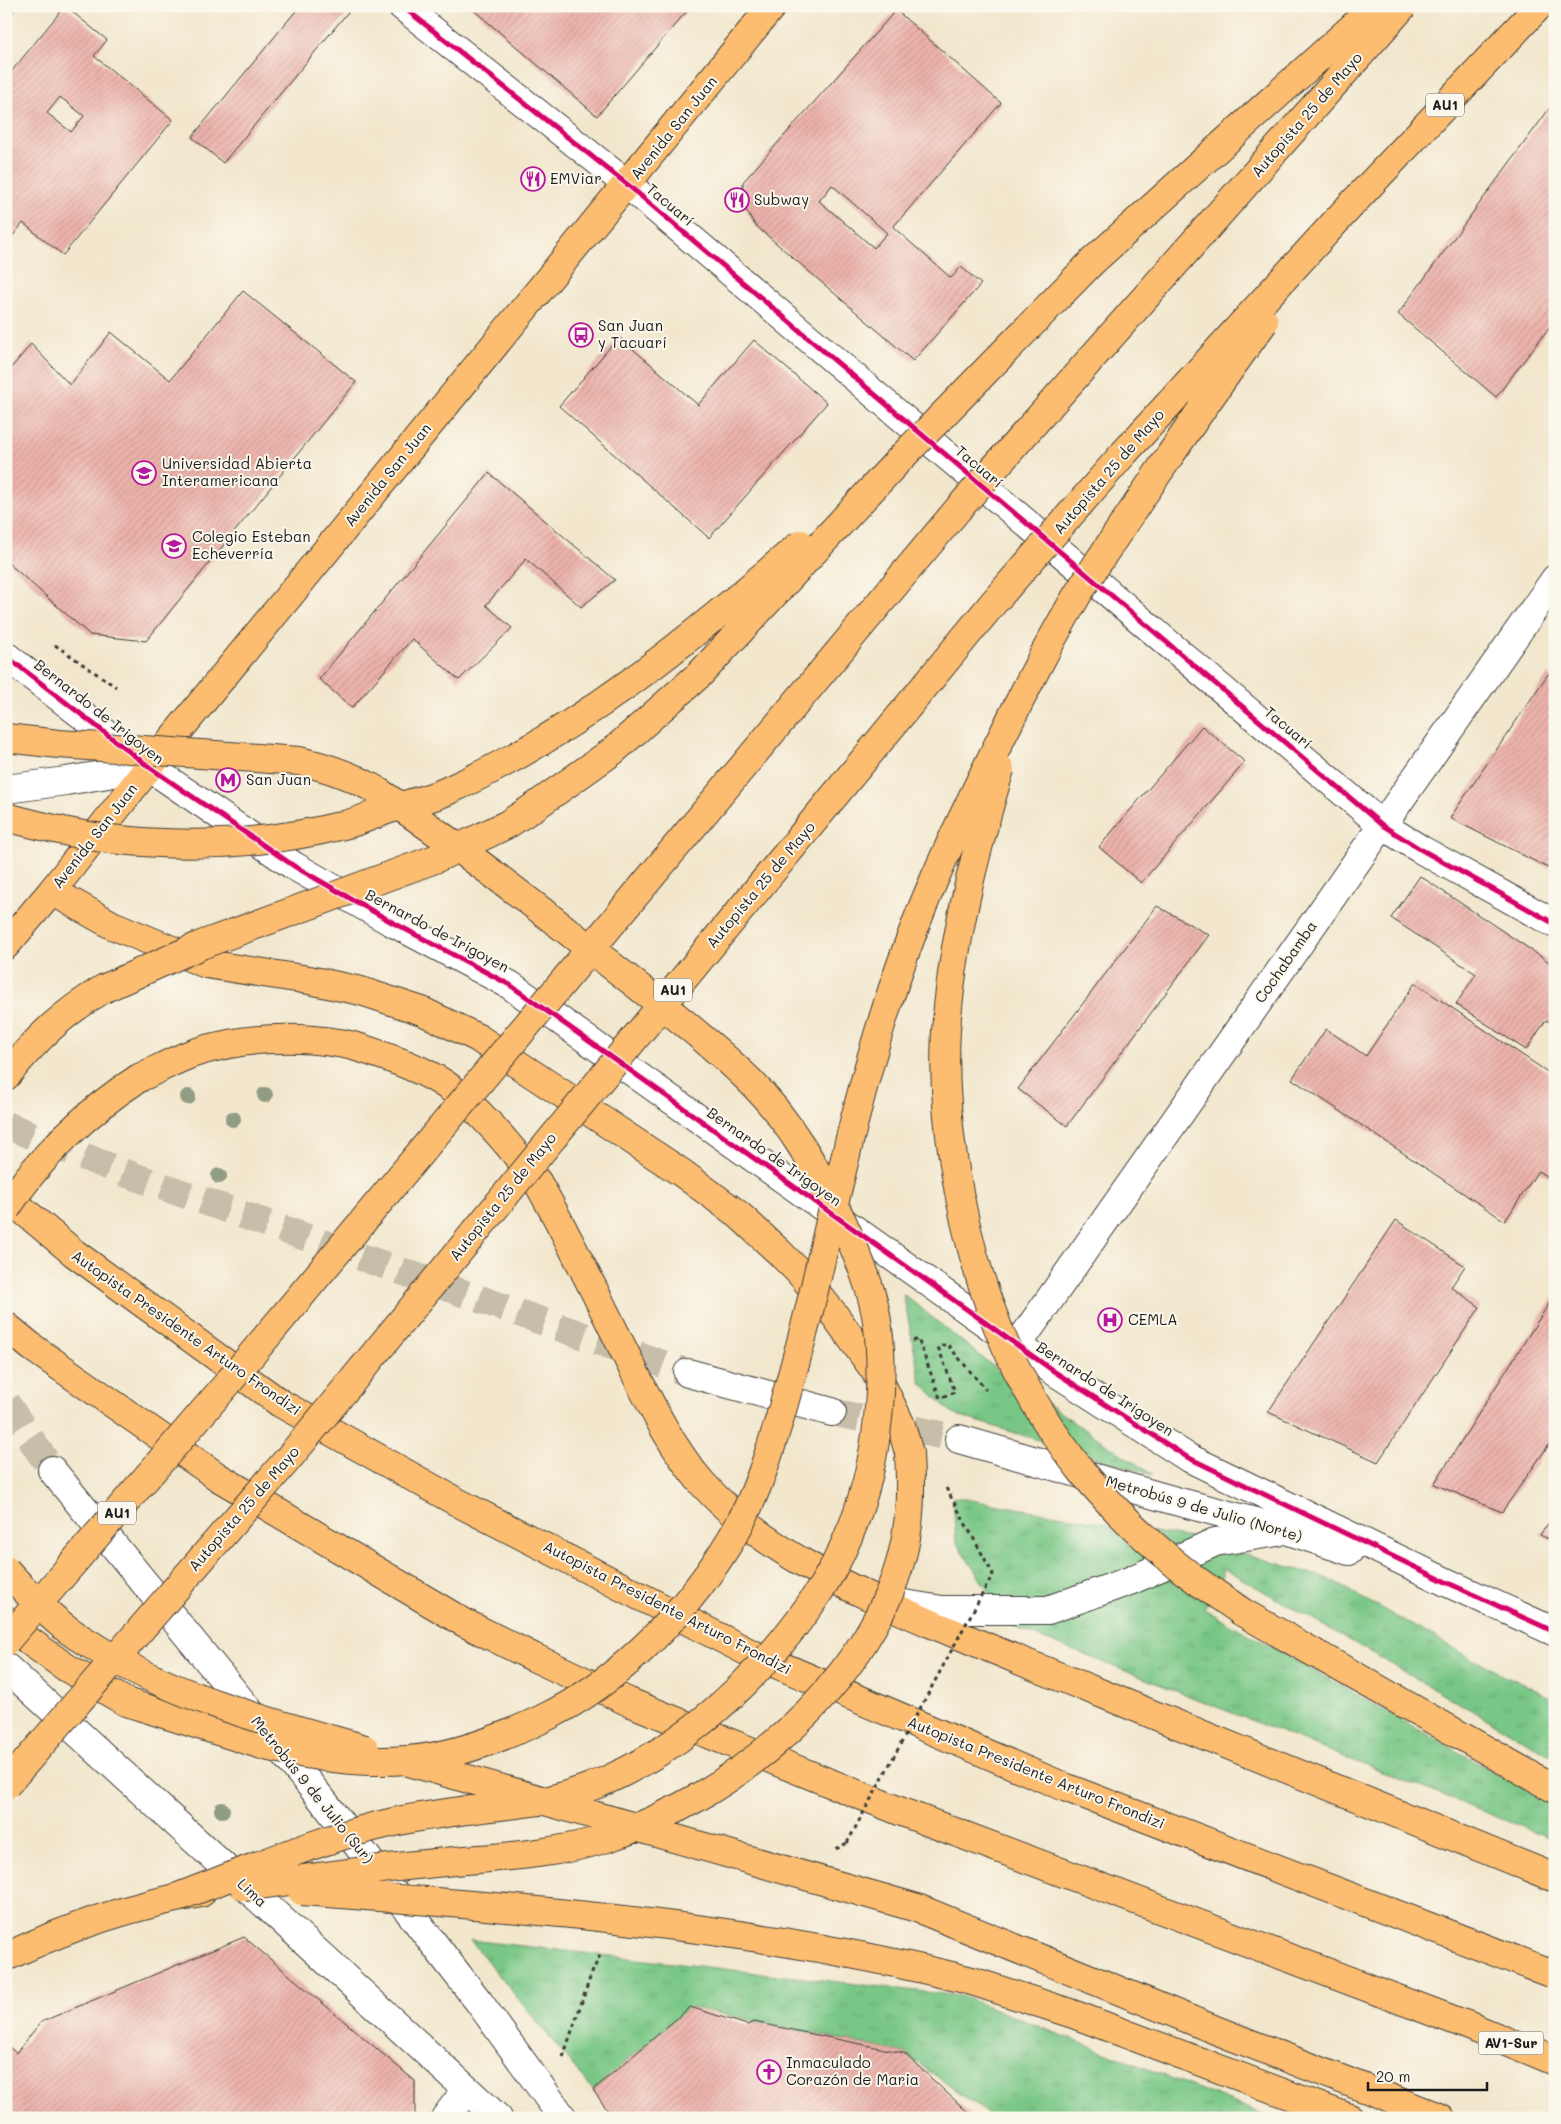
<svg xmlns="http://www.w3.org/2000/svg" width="1561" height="2124" font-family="Mali,sans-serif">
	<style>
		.park { fill: url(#park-tufts); stroke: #4a7251 }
		.building { fill: url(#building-hatch); fill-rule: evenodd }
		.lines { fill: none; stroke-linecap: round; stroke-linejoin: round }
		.minor-tunnel { stroke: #c7beaa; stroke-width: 28; stroke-dasharray: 28 14; stroke-linecap: butt }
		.minor-casing { stroke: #3c3a37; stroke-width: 30 }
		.major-casing { stroke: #3c3a37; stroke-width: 30 }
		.highway-casing { stroke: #3c3a37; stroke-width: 30 }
		.path { stroke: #3c3a37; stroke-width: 3; stroke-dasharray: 4 4; stroke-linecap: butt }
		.minor { stroke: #fff; stroke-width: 28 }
		.major { stroke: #fcbd6f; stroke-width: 28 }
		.highway { stroke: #fcbd6f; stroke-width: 28 }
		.highway-bridge-casing { stroke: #3c3a37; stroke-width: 30; stroke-linecap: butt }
		.path-bridge { stroke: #3c3a37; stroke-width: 3; stroke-dasharray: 4 4; stroke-linecap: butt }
		.highway-bridge { stroke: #fcbd6f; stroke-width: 28 }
		.cycleway-casing { stroke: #fbf7ec; stroke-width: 8 }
		.cycleway { stroke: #d6006c; stroke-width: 5 }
		.tree { fill: #919d83 }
		.labels { text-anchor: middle; stroke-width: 4; stroke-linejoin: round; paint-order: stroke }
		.shield { fill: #fbf7ec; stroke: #5f5e5a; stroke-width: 1 }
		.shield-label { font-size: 14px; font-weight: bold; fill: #1c1c1c }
		.street-label { font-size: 15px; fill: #1c1c1c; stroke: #fbf7ec }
		.poi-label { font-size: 15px; fill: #1c1c1c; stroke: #fbf7ec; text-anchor: start }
	</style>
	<defs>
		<pattern id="park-tufts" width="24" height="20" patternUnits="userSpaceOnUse" patternTransform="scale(1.25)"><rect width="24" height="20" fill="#79c786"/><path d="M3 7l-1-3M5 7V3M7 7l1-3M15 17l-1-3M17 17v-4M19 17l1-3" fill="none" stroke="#68aa73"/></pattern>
		<pattern id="building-hatch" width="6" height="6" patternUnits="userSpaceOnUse" patternTransform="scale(1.25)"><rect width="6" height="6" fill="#ecb3ab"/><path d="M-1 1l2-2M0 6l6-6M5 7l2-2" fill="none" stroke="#ca9993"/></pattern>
	</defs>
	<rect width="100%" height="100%" fill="#fbf7ec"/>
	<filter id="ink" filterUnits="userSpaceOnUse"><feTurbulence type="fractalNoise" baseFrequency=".02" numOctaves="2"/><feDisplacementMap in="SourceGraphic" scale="10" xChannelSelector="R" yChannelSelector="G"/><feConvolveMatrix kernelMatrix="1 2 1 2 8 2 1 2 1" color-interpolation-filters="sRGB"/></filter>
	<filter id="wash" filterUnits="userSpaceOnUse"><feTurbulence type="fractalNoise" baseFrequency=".0096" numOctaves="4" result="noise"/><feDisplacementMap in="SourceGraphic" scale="20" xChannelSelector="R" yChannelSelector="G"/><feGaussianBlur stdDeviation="1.12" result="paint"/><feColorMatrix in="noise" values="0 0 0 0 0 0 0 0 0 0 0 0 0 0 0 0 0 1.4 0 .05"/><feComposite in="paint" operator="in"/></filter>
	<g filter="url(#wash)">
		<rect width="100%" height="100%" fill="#f2e7cd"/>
		<path class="park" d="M903,1294L1000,1372L1153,1475L953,1414L921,1383Z
			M953,1497L1196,1539L1326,1578L1486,1666L1555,1699V1758L1225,1569L1204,1609L1555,1806V1840L1011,1626L956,1542Z
			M470,1940L961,1996L1273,2118H994L904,2053L690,2007L593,2090Z"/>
		<g id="blocks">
			<path class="building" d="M6,6H17L6,20Z
				M65,6L107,40L94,56L173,120L63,255L23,223L6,244V78ZM60,97L84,116L71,132L47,113Z
				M300,6H353L223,163L192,137Z
				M469,6H691L597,116Z
				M896,10L1001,103L893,227L951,278L961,267L981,284L913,361L755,225L743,205V182ZM832,185L887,233L874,248L819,201Z
				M1555,101V320L1496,397L1398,314Z
				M243,291L356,382L146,641L90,635L6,561V374L31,344L70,385L111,332L170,380Z
				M619,337L698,405L754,340L827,403L709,538L559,406Z
				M489,473L615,580L581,607L526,559L486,605L512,628L459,680L412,639L352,708L319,679Z
				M1548,674L1555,678V858L1548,868L1450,818Z
				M1202,726L1245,762L1141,883L1099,847Z
				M1420,876L1555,966V1025L1546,1020L1526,1050L1456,1004L1476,974L1391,918Z
				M1157,906L1209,935L1067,1126L1018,1089Z
				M1415,983L1555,1077V1181L1538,1171L1505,1221L1292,1079L1326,1029L1366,1056Z
				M1396,1220L1465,1266L1451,1287L1480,1307L1378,1462L1268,1412Z
				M1555,1294V1436L1502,1512L1434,1484Z
				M1555,1514V1542L1540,1535Z
				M244,1937L415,2081V2118H6V2049L8,2046L16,2053L41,2022Z
				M690,2007L747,2025L754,2022L904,2053L974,2118H613L593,2090Z"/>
		</g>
	</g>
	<g filter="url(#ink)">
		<use href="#blocks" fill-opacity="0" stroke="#3c3a37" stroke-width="1"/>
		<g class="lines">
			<path class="minor-tunnel" d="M6,1125L122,1172L688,1373
				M6,1403L52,1470
				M832,1412L959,1439"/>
			<g class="minor-casing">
				<path id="minor" d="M402,6L628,185L1382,825L1420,849L1555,924
					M6,656L149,767L294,866L390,921L510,985L1055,1372L1187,1457L1448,1583L1555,1632
					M6,789L66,781L149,767
					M1017,1346L1555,579
					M688,1373L832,1412
					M959,1439L1172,1500L1286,1530L1349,1551
					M52,1470L324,1802L479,2002L563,2118
					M892,1602L942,1610H1048L1132,1580L1215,1542L1277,1532
					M6,1667L498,2118
					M445,2118L466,2090"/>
			</g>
			<g class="major-casing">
				<path id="major" d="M6,945L52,891L149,767L772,6"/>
			</g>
			<g class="highway-casing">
				<path id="highway" d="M1351,205L1539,6
					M52,891L112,925L206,964L309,980L361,991L422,1011L478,1038L682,1173L739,1215L779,1252L799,1272L833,1313L875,1371L901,1425L909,1453
					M6,1076C38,1037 61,1015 103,989
					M139,1078C157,1070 176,1059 194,1053C239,1038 292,1035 338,1043C356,1045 375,1053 392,1059C414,1067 435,1076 453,1090C486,1116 513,1149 538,1183C571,1241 599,1301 629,1361C650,1403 671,1447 702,1483C764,1552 848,1588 932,1624C989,1648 1047,1672 1105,1695C1255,1756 1405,1817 1555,1878
					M6,1196L74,1253L280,1403L457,1502L748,1652L1067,1788L1555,1975
					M6,1326L33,1348L218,1477L463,1622L533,1657L629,1702L902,1812L1467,2025L1555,2061
					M1242,1612L1555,1789
					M6,1620L29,1641L67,1668L126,1702L265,1746
					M917,1908L1218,2031L1441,2118
					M6,1957C68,1927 135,1905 201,1893
					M972,1981L1073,2014L1350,2118"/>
			</g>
			<path class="path" d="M55,645L116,687
				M913,1341L918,1339L940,1398L955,1392L938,1347L947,1344L986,1390
				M836,1849L847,1843
				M563,2057L591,1975L601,1953"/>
			<use href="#minor" class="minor"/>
			<use href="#major" class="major"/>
			<use href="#highway" class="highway"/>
			<g class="highway-bridge-casing">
				<path id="highway-bridge" d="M6,738L59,744L299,761C327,767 351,775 376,790C450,840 522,895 593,951C645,992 700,1033 748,1079C790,1120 818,1171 843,1223C858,1256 874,1292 878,1328C882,1358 881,1388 878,1418C871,1486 850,1549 810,1605C747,1694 657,1773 549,1800C498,1807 445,1811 394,1822C320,1838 249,1870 178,1897
					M1000,769C977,847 956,926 948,1007C942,1059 946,1113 954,1164C972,1278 1010,1383 1084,1474C1110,1505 1141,1535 1172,1561C1194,1580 1218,1595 1242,1612
					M6,817C40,826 75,835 110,839C188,848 268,844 344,825C360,821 375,814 390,809C409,803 431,799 449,790C581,731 692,637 801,544
					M103,989L201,945L435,859L475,840L508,824L537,805L613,751L701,673L897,462L1093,261L1376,6
					M6,1209C37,1159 90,1109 139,1078
					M6,1570C24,1590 42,1609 63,1626C78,1638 95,1647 111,1657C190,1702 278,1724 365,1749
					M6,1641L227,1384L959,508L1403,6
					M265,1746C312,1756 359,1764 407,1760C451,1757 502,1738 542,1719C622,1681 693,1606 737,1529C757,1493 769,1454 781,1414C793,1372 805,1329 815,1286C843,1166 869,1045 914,929C935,873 962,819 988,765C1016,708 1044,651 1076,597C1103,553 1132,512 1160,470C1194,420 1228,371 1264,322
					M409,1762L917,1908
					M6,1785L288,1459L994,602L1124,453L1351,205
					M244,1887C307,1879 371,1869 435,1863C492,1857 549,1856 604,1839C730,1800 867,1687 902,1556C911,1522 911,1488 909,1453
					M302,1891C527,1909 753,1925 972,1981"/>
			</g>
			<path class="path-bridge" d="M847,1843L993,1574L946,1488"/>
			<use href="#highway-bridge" class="highway-bridge"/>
			<g class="cycleway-casing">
				<path id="cycleway" d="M402,6L628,185L1382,825L1420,849L1555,924
					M6,656L149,767L294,866L390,921L510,985L1055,1372L1187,1457L1448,1583L1555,1632"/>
			</g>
			<use href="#cycleway" class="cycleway"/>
		</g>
		<g class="tree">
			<circle cx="265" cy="1095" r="8"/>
			<circle cx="188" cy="1097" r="8"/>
			<circle cx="233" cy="1119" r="8"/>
			<circle cx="219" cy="1176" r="8"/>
			<circle cx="222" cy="1810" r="8"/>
		</g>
	</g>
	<defs>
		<g id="restaurant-ring" transform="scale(1.25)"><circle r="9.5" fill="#fbf7ec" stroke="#b5179e" stroke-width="1.5"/><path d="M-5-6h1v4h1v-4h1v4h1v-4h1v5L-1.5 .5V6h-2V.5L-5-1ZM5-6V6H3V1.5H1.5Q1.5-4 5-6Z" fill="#b5179e"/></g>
		<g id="bus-ring" transform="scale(1.25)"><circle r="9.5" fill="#fbf7ec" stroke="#b5179e" stroke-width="1.5"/><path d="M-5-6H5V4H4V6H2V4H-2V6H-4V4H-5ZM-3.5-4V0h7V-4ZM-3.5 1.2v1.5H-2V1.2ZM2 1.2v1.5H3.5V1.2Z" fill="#b5179e"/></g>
		<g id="university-ring" transform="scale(1.25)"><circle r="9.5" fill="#fbf7ec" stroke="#b5179e" stroke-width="1.5"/><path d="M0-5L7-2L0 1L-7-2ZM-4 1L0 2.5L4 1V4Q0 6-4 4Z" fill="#b5179e"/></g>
		<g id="school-ring" transform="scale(1.25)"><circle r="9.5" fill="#fbf7ec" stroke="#b5179e" stroke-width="1.5"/><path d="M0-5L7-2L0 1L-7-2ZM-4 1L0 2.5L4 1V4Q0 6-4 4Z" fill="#b5179e"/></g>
		<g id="metro-ring" transform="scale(1.25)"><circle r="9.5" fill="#fbf7ec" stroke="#b5179e" stroke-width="1.5"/><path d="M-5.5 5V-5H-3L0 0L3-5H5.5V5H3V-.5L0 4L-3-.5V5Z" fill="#b5179e"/></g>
		<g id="hospital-ring" transform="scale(1.25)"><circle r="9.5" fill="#fbf7ec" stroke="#b5179e" stroke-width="1.5"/><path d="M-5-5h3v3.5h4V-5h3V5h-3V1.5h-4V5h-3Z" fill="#b5179e"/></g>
		<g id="church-ring" transform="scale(1.25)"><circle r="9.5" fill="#fbf7ec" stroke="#b5179e" stroke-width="1.5"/><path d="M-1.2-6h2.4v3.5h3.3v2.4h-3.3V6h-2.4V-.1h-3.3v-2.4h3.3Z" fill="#b5179e"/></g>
	</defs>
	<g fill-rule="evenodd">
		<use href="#restaurant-ring" x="533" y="179"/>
		<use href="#restaurant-ring" x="737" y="200"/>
		<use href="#bus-ring" x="581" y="335"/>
		<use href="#university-ring" x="144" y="473"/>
		<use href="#school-ring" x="174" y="546"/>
		<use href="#metro-ring" x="228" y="780"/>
		<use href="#hospital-ring" x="1110" y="1320"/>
		<use href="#church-ring" x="769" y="2072"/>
	</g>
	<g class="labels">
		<g class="shield">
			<rect x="1426" y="93.5" width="38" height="23" rx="4"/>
			<rect x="654" y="978.5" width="38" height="23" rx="4"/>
			<rect x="98" y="1501.5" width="38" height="23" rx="4"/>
			<rect x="1478.5" y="2031.5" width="65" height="23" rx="4"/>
		</g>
		<g class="shield-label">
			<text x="1445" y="110">AU1</text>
			<text x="673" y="995">AU1</text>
			<text x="117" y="1518">AU1</text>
			<text x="1511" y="2048">AV1-Sur</text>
		</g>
		<g class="street-label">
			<text transform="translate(1307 115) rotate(-49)" y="5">Autopista 25 de Mayo</text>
			<text transform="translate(674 128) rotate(-51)" y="5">Avenida San Juan</text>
			<text transform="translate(670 205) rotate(40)" y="5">Tacuarí</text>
			<text transform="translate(979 467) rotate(40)" y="5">Tacuarí</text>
			<text transform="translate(1109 472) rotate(-49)" y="5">Autopista 25 de Mayo</text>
			<text transform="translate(388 475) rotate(-51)" y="5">Avenida San Juan</text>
			<text transform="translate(99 712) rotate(38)" y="5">Bernardo de Irigoyen</text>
			<text transform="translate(1288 728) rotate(40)" y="5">Tacuarí</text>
			<text transform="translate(95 836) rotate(-52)" y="5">Avenida San Juan</text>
			<text transform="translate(761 885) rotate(-50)" y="5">Autopista 25 de Mayo</text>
			<text transform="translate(437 931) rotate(28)" y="5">Bernardo de Irigoyen</text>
			<text transform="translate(1286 962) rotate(-55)" y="5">Cochabamba</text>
			<text transform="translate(774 1157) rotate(35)" y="5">Bernardo de Irigoyen</text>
			<text transform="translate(503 1197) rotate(-51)" y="5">Autopista 25 de Mayo</text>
			<text transform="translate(186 1333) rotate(35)" y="5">Autopista Presidente Arturo Frondizi</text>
			<text transform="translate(1105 1389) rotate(33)" y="5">Bernardo de Irigoyen</text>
			<text transform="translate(244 1509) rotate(-49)" y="5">Autopista 25 de Mayo</text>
			<text transform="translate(1204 1509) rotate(16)" y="5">Metrobús 9 de Julio (Norte)</text>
			<text transform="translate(667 1608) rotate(27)" y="5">Autopista Presidente Arturo Frondizi</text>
			<text transform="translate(1036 1773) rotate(22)" y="5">Autopista Presidente Arturo Frondizi</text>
			<text transform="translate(312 1790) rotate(51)" y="5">Metrobús 9 de Julio (Sur)</text>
			<text transform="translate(252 1893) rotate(43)" y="5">Lima</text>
		</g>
		<g class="poi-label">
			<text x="550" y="184">EMViar</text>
			<text x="754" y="205">Subway</text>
			<text x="598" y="331">San Juan<tspan x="598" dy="17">y Tacuarí</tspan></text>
			<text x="162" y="469">Universidad Abierta<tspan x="162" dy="17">Interamericana</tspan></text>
			<text x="192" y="542">Colegio Esteban<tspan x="192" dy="17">Echeverría</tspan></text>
			<text x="246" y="785">San Juan</text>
			<text x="1128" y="1325">CEMLA</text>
			<text x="786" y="2068">Inmaculado<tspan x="786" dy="17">Corazón de Maria</tspan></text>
		</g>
	</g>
	<rect width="1561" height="2124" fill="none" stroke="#fbf7ec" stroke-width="25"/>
	<path d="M1368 2082v8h119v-8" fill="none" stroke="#1c1c1c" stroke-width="2.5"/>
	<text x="1376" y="2082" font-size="15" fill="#1c1c1c" stroke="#fbf7ec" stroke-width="4" paint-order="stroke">20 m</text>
</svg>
